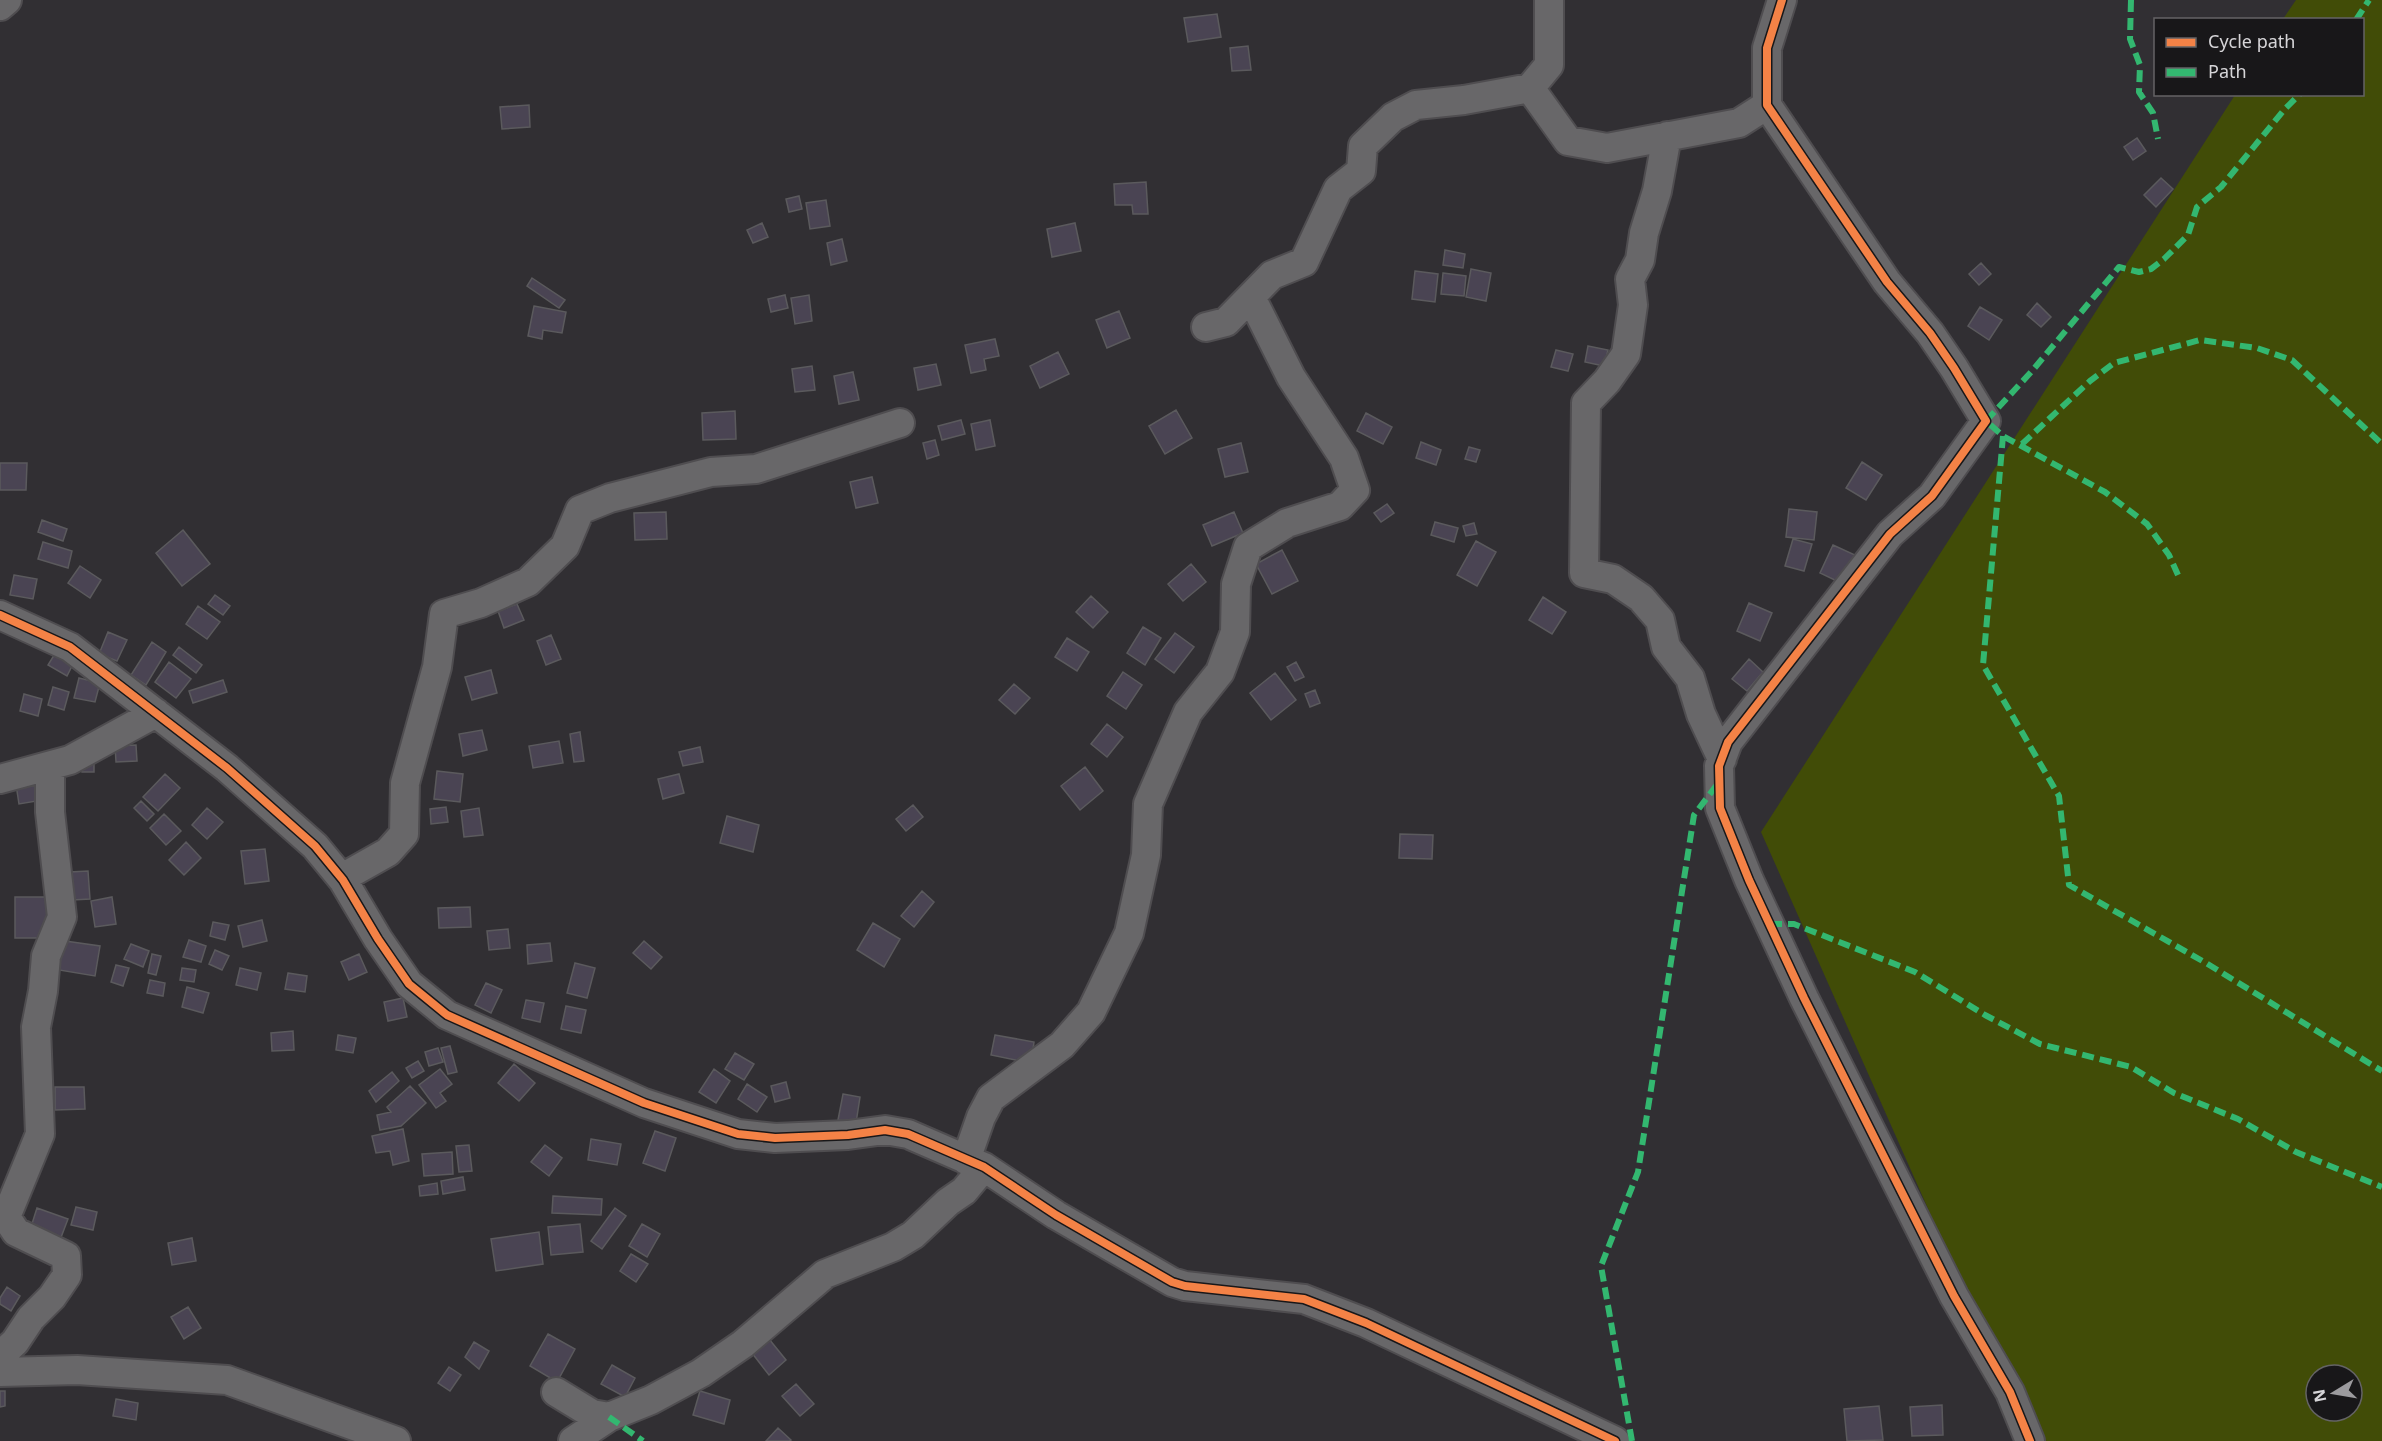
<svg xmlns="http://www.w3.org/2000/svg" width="2382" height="1441" font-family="'Noto Sans',sans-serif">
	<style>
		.green { fill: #414c07; fill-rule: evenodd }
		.building { fill: #4a4453; stroke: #5b5a5d; stroke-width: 1.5 }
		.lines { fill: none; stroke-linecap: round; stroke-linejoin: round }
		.minor-casing { stroke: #4f4d50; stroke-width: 32 }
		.minor { stroke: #686769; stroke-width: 28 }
		.quiet { stroke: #33b770; stroke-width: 6; stroke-dasharray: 12 6; stroke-linecap: butt }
		.cycleway-casing { stroke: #181719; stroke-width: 11 }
		.cycleway { stroke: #f48246; stroke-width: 8 }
	</style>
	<rect width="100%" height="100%" fill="#312f33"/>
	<path class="green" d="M2296,0H2382V1441H2031L1761,832L2235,95L2362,94V20L2283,19ZM2316,1375H2352V1411H2316Z"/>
	<path class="building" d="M1217,14L1221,37L1188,42L1184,18Z
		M1248,46L1251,70L1232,71L1230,48Z
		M529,105L530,127L502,129L500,107Z
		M2137,138L2146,151L2133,160L2124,147Z
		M2161,178L2173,189L2156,207L2144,195Z
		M1146,182L1148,214H1133L1132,205H1115L1114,184Z
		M799,196L802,209L789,212L786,199Z
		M826,200L830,226L810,229L806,203Z
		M762,223L768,237L753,243L747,230Z
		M1075,223L1081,251L1052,257L1047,229Z
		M842,239L847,261L831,265L827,243Z
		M1445,250L1465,254L1463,268L1443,265Z
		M1981,263L1991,274L1979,285L1969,274Z
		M1471,269L1491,273L1486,301L1466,297Z
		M1415,271L1438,274L1435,302L1412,299Z
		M1443,273L1466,276L1464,296L1441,294Z
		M532,278L565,300L559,308L527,286Z
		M785,295L788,308L771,312L768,299Z
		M809,295L812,321L795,324L791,298Z
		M2037,303L2051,317L2041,327L2027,315Z
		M534,306L566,312L562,333L543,330L542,339L528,336Z
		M1980,307L2002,320L1989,340L1968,326Z
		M1119,311L1130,338L1107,348L1096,320Z
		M995,339L999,356L984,359L986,370L971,373L965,345Z
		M1588,346L1608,350L1604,366L1585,362Z
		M1556,350L1573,354L1568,371L1551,367Z
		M1058,352L1069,374L1040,388L1030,366Z
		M936,364L941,385L918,390L914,368Z
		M812,366L815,390L795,392L792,369Z
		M853,372L859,400L839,404L834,376Z
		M1176,410L1192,438L1165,454L1149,426Z
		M735,411L736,439L703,440L702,413Z
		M1366,413L1392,427L1383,444L1357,431Z
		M961,420L965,434L942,440L938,426Z
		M990,420L995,446L976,450L971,424Z
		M935,440L939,455L927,459L923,443Z
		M1421,442L1441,450L1436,465L1416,458Z
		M1241,443L1248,472L1225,477L1218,449Z
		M1469,447L1480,450L1476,462L1465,459Z
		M1862,462L1882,475L1866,500L1846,488Z
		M0,463H27L26,490H0Z
		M872,477L878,503L856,508L850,482Z
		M1387,504L1394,513L1381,522L1374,513Z
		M1789,509L1817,512L1814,540L1786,537Z
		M666,512L667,539L635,540L634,513Z
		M1234,512L1243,533L1212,546L1203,525Z
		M42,520L67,529L63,541L38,532Z
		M1435,522L1458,528L1454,542L1431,535Z
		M1474,523L1477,534L1466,536L1463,526Z
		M183,530L210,564L182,586L156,553Z
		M1793,539L1812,544L1804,571L1785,566Z
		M1476,541L1496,552L1477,586L1457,575Z
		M43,542L72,551L68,568L38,559Z
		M1833,545L1855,555L1841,583L1820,573Z
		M1282,550L1298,581L1272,594L1256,564Z
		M1191,564L1206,582L1183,601L1168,584Z
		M80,566L101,580L90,598L68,583Z
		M14,575L37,579L33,599L10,595Z
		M215,595L230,606L223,615L208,604Z
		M1091,596L1108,612L1093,628L1076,612Z
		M1543,597L1566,612L1552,634L1529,620Z
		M1749,603L1772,613L1760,641L1737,631Z
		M517,604L524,620L504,628L498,611Z
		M198,606L220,622L207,639L186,624Z
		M1143,627L1161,638L1145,665L1127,653Z
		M108,632L127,640L117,661L99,654Z
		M1175,633L1194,647L1174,673L1155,659Z
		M551,635L561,659L546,665L537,641Z
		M1067,638L1089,652L1077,671L1055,657Z
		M152,642L166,652L146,685L131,675Z
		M179,647L202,665L196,673L173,655Z
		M56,652L74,662L67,676L48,665Z
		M1749,659L1763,672L1747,691L1732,679Z
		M169,662L191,679L176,698L155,682Z
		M1296,662L1304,677L1295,681L1287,667Z
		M491,670L497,693L472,700L465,677Z
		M1123,672L1142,685L1126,709L1107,696Z
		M1275,673L1296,700L1271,720L1250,693Z
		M79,678L100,683L95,702L74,698Z
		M223,680L227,692L193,703L189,691Z
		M1014,684L1030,698L1015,714L999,700Z
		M53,687L69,692L64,710L48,705Z
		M1315,690L1320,703L1310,707L1305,694Z
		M24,694L42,699L38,716L20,711Z
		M1107,724L1123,737L1107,757L1091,744Z
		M482,730L487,750L463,756L459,734Z
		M580,732L584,761L574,762L570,734Z
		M559,741L563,763L533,768L529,746Z
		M136,745L137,761L116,762L115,746Z
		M700,747L703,762L683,766L679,752Z
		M83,756H94V772H82Z
		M1085,767L1103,791L1080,810L1061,786Z
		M437,771L463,774L460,802L434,799Z
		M39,774L43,800L19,804L15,778Z
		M165,774L180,788L158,811L143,797Z
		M679,774L684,793L663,799L658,779Z
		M141,801L154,814L147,821L134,808Z
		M913,805L923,817L906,831L896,819Z
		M446,807L448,822L431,824L430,809Z
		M207,808L223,822L207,839L192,825Z
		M479,808L483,835L464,837L461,811Z
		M164,814L181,831L166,845L150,828Z
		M727,816L759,825L753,852L720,843Z
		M1400,834L1433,835L1432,859L1399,858Z
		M186,842L201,858L184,875L169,860Z
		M265,849L269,881L245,884L241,851Z
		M88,871L90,899L72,900L70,872Z
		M922,891L934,902L914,927L901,916Z
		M15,897H49L50,938H15Z
		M112,897L116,924L95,927L91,901Z
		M470,907L471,927L439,928L438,908Z
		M262,920L267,941L243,947L238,926Z
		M213,922L229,925L225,940L210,936Z
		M873,923L900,939L884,967L857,950Z
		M508,929L510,948L489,950L487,931Z
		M58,940L100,946L95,976L53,969Z
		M189,940L206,946L201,962L183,957Z
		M644,941L662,957L651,969L633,953Z
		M550,943L552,961L528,964L527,945Z
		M131,944L149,951L143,967L124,959Z
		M215,950L229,956L222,970L209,964Z
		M152,954L161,956L156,975L148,973Z
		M359,954L367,972L349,980L341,962Z
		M575,963L595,968L587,998L567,993Z
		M116,965L129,968L123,986L111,982Z
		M182,968L196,970L194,982L180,980Z
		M240,968L261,973L257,990L236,985Z
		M288,973L307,976L305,992L285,989Z
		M150,980L165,983L163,996L147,993Z
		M486,983L502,990L491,1013L475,1005Z
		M187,987L209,993L203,1013L182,1007Z
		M403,998L407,1017L388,1021L384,1002Z
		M526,1000L544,1003L540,1022L522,1018Z
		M566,1006L586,1010L581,1033L561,1029Z
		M293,1031L294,1050L272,1051L271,1033Z
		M338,1035L356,1038L353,1053L336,1050Z
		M995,1035L1034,1042L1031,1063L991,1055Z
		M450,1046L457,1072L448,1074L441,1048Z
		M438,1048L443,1062L429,1066L425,1052Z
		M735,1053L754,1064L744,1080L725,1069Z
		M418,1061L424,1071L412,1078L406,1068Z
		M514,1064L535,1083L519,1101L498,1083Z
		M440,1069L452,1084L440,1093L446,1101L436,1108L419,1085Z
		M714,1069L730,1081L716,1103L699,1092Z
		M392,1072L399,1081L376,1102L369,1091Z
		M786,1082L790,1098L775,1102L771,1086Z
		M747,1084L767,1097L757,1112L738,1099Z
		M410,1086L426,1103L401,1126L380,1130L377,1115L391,1112L387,1107Z
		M55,1087H84L85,1109L55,1110Z
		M843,1094L860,1097L856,1123L838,1120Z
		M403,1129L409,1161L393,1165L390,1151L376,1153L372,1136Z
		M655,1131L676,1138L665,1171L643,1163Z
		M591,1139L621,1144L617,1165L588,1160Z
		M469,1145L472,1171L459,1172L456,1146Z
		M545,1145L562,1158L549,1176L531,1162Z
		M452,1152L453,1174L424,1176L422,1154Z
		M463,1177L465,1190L443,1194L441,1181Z
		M437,1183L438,1194L420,1196L419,1186Z
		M553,1196L602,1199L601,1215L552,1213Z
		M76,1207L97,1212L93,1230L71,1225Z
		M37,1208L68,1219L60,1240L30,1230Z
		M615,1208L626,1216L602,1249L591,1241Z
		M580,1224L583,1252L551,1255L548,1227Z
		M642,1224L660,1234L647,1257L629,1246Z
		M539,1232L543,1264L496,1271L491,1239Z
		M192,1238L196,1261L172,1265L168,1243Z
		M631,1254L648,1264L636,1282L620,1271Z
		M7,1287L20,1296L11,1311L0,1304V1298Z
		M188,1307L201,1328L184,1339L171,1317Z
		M548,1334L575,1349L557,1382L530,1366Z
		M769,1339L786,1360L769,1375L752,1353Z
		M474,1342L489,1351L479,1369L465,1357Z
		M612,1365L635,1378L625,1397L601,1384Z
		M449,1367L461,1375L450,1391L438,1383Z
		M796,1384L814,1404L800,1416L782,1396Z
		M0,1391H5V1406L0,1407Z
		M700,1391L730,1400L724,1424L693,1415Z
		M116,1399L138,1403L136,1420L113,1416Z
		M1942,1405L1943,1435L1912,1436L1910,1407Z
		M1879,1406L1883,1440L1847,1441L1844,1409Z
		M778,1428L791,1440L789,1441H766Z"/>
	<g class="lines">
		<g class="minor-casing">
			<path id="minor" d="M1782,0L1767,48V105L1887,282L1930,333L1954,368L1986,421L1932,496L1890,534L1728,742L1719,766L1720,808L1749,880L1804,998L1954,1296L2010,1392L2030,1441
				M0,6L7,0
				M1530,88L1549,65V0
				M1667,136L1657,191L1644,233L1640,260L1630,279L1633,305L1626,354L1607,381L1586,403L1584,573L1613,579L1641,598L1660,620L1666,647L1690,678L1701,714L1722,759
				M1206,327L1226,322L1272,275L1304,262L1338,189L1361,171L1363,146L1393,117L1416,105L1464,100L1530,88L1568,141L1607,148L1739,123L1767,105
				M0,615L70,647L227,768L315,846L343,880L378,939L409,984L447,1015L644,1103L738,1134L775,1138L848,1135L885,1130L908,1134L984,1167L1056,1215L1172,1282L1185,1286L1304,1299L1366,1323L1615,1441
				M0,779L70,760L156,713
				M342,878L388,852L404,834L405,783L437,667L444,614L481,603L528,582L565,546L580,510L610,498L711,472L756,469L900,423
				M966,1160L981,1117L991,1098L1062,1045L1091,1012L1129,933L1146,855L1148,804L1188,712L1220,672L1235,632L1236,584L1248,547L1287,523L1340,506L1355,490L1344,458L1291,377L1251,297
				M0,1356L15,1342L31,1318L52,1297L67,1275L66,1256L16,1232L6,1217L40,1134L36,1027L43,991L46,956L62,917L50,812V766
				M0,1372L77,1370L227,1380L396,1441
				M556,1392L592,1414L609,1417L651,1400L701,1373L743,1344L825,1274L893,1247L913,1235L948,1202L964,1191L984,1167
				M573,1441L609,1417"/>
		</g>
		<use href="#minor" class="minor"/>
		<path class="quiet" d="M2131,0L2130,39L2140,65L2139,92L2153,113L2158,139
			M2356,20L2369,0
			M2003,436L1983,665L2059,796L2069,885L2206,963L2382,1071
			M2022,444L2090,381L2114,363L2200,340L2257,348L2292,360L2382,444
			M2178,575L2169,555L2147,524L2105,492L2003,436L1986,421L2032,371L2119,267L2139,272L2151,269L2164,259L2188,235L2197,207L2221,187L2284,110L2300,94
			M1770,924H1794L1915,972L1985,1015L2040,1044L2131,1067L2174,1093L2238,1119L2296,1152L2382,1187
			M609,1417L643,1441
			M1632,1441L1601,1266L1638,1172L1694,815L1719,782"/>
		<g class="cycleway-casing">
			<path id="cycleway" d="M1782,0L1767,48V105L1887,282L1930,333L1954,368L1986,421L1932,496L1890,534L1728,742L1719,766L1720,808L1749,880L1804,998L1954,1296L2010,1392L2030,1441
				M0,615L70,647L227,768L315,846L343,880L378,939L409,984L447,1015L644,1103L738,1134L775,1138L848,1135L885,1130L908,1134L984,1167L1056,1215L1172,1282L1185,1286L1304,1299L1366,1323L1615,1441"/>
		</g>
		<use href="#cycleway" class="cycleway"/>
	</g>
	<rect x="2154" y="18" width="210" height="78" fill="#181719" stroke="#646365" stroke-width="1.5"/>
	<rect x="2166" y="38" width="30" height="9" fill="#f48246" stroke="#646365" stroke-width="1.5"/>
	<text x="2208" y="48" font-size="18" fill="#d6d5d8">Cycle path</text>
	<rect x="2166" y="68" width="30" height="9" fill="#33b770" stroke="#646365" stroke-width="1.5"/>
	<text x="2208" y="78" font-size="18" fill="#d6d5d8">Path</text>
	<g transform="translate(2334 1393) rotate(259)"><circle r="28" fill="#181719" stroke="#646365" stroke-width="1.5"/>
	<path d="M0-4.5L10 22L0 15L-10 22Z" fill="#9c9b9e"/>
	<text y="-9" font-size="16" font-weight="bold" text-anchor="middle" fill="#d6d5d8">N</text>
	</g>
</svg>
